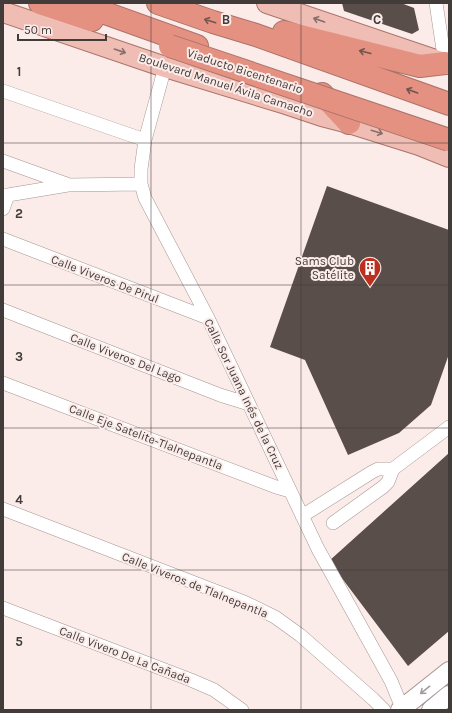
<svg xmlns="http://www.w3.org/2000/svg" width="452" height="713" font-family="Karla,sans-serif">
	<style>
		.building { fill: #5a4e4b }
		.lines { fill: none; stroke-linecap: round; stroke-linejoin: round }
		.street-casing { stroke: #a49693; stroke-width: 14 }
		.secondary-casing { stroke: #a49693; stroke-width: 20 }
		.primary-casing { stroke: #ab7369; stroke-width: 22 }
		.highway-casing { stroke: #ab7369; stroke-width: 24 }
		.street { stroke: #fff; stroke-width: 13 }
		.secondary { stroke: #fff; stroke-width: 18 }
		.primary { stroke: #efbdb4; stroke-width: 20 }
		.highway { stroke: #e49182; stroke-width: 22 }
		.highway-bridge-casing { stroke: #ab7369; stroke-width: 24; stroke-linecap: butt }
		.highway-bridge { stroke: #e49182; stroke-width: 22 }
		.oneway { stroke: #876f6b }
		.oneway2 { stroke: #725550 }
		.oneway3 { stroke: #a09d9c }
		.grid { fill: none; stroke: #413b3a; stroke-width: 1; stroke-opacity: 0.55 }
		.labels { text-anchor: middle; stroke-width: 4; stroke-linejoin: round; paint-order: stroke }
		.street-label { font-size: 12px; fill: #413b3a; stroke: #fbece9 }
		.poi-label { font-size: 12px; fill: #413b3a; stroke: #fbece9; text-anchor: end }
		.grid-label { font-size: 13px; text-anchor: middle; font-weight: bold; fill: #413b3a; stroke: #fbece9; stroke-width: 4; stroke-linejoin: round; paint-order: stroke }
	</style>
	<rect width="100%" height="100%" fill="#fbece9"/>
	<path class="building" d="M342,3H401L414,8L419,30L412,34L344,11Z
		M327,186L449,230V354L431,405L399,433L348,455L305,360L270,347Z
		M449,453V631L408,666L329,561Z"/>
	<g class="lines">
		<g class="street-casing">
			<path id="street" d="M436,3L445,63
				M165,67L145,140L141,169V184L145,198L208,318L318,549L391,681L403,710
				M3,91L145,140
				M3,161L67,184
				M3,195H8L68,185L141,184
				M3,209L8,195
				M3,239L208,318
				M3,310L220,395L249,404
				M3,383L276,487L290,491
				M3,509L244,602L275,617L300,635L373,699L384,710
				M302,516L372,472L378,469H393
				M333,523L383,487L388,482L393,469L449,427
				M3,608L191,680L214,690L242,710"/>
		</g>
		<g class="secondary-casing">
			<path id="secondary" d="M400,710L449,671
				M431,710L449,695"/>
		</g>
		<g class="primary-casing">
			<path id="primary" d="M267,3L447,64
				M3,12L165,67L286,104L322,116L349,123L419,145L449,157"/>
		</g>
		<g class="highway-casing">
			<path id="highway" d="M40,3L92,20
				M77,3L197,46
				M158,3L213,22L256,35L449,104
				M284,32L420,66L445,63
				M322,94L349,123"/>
		</g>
		<use href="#street" class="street"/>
		<use href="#secondary" class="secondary"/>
		<use href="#primary" class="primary"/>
		<use href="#highway" class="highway"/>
		<g class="highway-bridge-casing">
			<path id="highway-bridge" d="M170,46L449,140"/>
		</g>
		<use href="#highway-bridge" class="highway-bridge"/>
	</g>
	<defs><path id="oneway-shaft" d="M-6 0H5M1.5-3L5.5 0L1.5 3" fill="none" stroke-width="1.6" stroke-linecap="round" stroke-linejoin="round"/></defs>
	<g class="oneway">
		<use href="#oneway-shaft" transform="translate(319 20) rotate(-161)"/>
		<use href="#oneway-shaft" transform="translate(120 51) rotate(19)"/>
		<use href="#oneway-shaft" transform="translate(377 132) rotate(17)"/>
	</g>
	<g class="oneway2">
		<use href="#oneway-shaft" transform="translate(210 21) rotate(-162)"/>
		<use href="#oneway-shaft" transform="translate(365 52) rotate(-166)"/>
		<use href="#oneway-shaft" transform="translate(412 91) rotate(-160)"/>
	</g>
	<use class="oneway3" href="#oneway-shaft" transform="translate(425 690) rotate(141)"/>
	<path class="grid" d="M151,3V710M301,3V710M3,143H449M3,285H449M3,428H449M3,570H449"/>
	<defs>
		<g id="building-pin" transform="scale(1.15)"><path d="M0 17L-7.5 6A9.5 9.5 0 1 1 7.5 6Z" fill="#bc2f1f" stroke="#fbece9"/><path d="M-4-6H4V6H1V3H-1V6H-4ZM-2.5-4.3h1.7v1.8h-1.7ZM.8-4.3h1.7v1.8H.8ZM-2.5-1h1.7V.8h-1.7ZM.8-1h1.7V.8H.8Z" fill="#fff"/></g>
	</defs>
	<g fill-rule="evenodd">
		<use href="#building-pin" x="370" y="268"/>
	</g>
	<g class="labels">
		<g class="street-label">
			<text transform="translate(245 71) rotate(18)" y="4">Viaducto Bicentenario</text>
			<text transform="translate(226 85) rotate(18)" y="4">Boulevard Manuel Ávila Camacho</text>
			<text transform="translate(105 279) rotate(21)" y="4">Calle Viveros De Pirul</text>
			<text transform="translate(126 358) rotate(21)" y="4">Calle Viveros Del Lago</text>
			<text transform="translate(244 394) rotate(64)" y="4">Calle Sor Juana Inés de la Cruz</text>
			<text transform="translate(146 437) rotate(21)" y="4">Calle Eje Satelite-Tlalnepantla</text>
			<text transform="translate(195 585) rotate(22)" y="4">Calle Viveros de Tlalnepantla</text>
			<text transform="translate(125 655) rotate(21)" y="4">Calle Vivero De La Cañada</text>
		</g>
		<g class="poi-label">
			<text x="354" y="265">Sams Club<tspan x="354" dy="14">Satélite</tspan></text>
		</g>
	</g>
	<g class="grid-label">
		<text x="226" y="24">B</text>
		<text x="377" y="24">C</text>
		<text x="19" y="76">1</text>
		<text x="19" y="218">2</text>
		<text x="19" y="361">3</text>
		<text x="19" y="504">4</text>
		<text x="19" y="646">5</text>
	</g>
	<rect width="452" height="713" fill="none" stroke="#413b3a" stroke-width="8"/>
	<path d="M18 34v6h88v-6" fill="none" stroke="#413b3a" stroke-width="2"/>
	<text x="24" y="34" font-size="12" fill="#413b3a" stroke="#fbece9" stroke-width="3" paint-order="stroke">50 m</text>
</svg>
